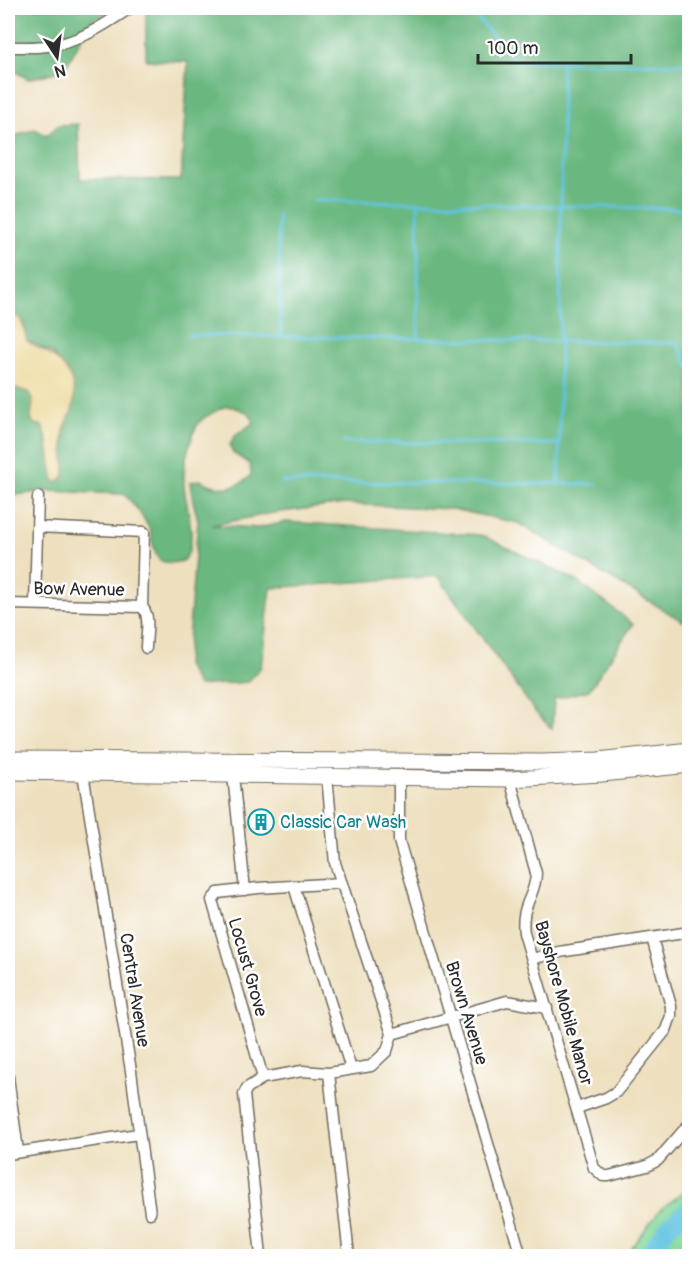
<svg xmlns="http://www.w3.org/2000/svg" width="697" height="1264" font-family="Pangolin,sans-serif">
	<style>
		.green { fill: #84d798; stroke: #588162; stroke-width: 1.5 }
		.forest { fill: #6bb880; stroke: #4b7256; stroke-width: 1.5 }
		.sand { fill: #eeda9e; stroke: #8c8264; stroke-width: 1.5 }
		.lines { fill: none; stroke-linecap: round; stroke-linejoin: round }
		.stream { stroke: #62c5e0; stroke-width: 3 }
		.river { stroke: #62c5e0; stroke-width: 18 }
		.minor-casing { stroke: #6f6a5f; stroke-width: 13 }
		.highway-casing { stroke: #6f6a5f; stroke-width: 17 }
		.minor { stroke: #fff; stroke-width: 10 }
		.highway { stroke: #fff; stroke-width: 15 }
		.labels { text-anchor: middle; stroke-width: 5; stroke-linejoin: round; paint-order: stroke }
		.street-label { font-size: 18px; fill: #2b2b2b; stroke: #fff }
		.culture-label { font-size: 18px; fill: #0d838f; stroke: #fff; text-anchor: start }
	</style>
	<rect width="100%" height="100%" fill="#fff"/>
	<filter id="ink" filterUnits="userSpaceOnUse"><feTurbulence type="fractalNoise" baseFrequency=".0167" numOctaves="2"/><feDisplacementMap in="SourceGraphic" scale="12" xChannelSelector="R" yChannelSelector="G"/><feConvolveMatrix kernelMatrix="1 2 1 2 8 2 1 2 1" color-interpolation-filters="sRGB"/></filter>
	<filter id="wash" filterUnits="userSpaceOnUse"><feTurbulence type="fractalNoise" baseFrequency=".008" numOctaves="4" result="noise"/><feDisplacementMap in="SourceGraphic" scale="24" xChannelSelector="R" yChannelSelector="G"/><feGaussianBlur stdDeviation="1.35" result="paint"/><feColorMatrix in="noise" values="0 0 0 0 0 0 0 0 0 0 0 0 0 0 0 0 0 1.4 0 .05"/><feComposite in="paint" operator="in"/></filter>
	<g filter="url(#wash)">
		<rect width="100%" height="100%" fill="#eee0bf"/>
		<path class="green" d="M689,1188V1256H625L660,1210Z"/>
		<path class="forest" d="M8,8H115L91,21L64,70L28,79L10,68L8,57Z
			M146,8H689V625L518,523L452,509L345,504L273,513L212,525L258,528L286,522L481,535L577,581L633,624L589,690L554,699L552,729L536,713L438,576L271,588L261,667L248,682L198,686L186,665L198,520L192,497L190,482L200,480C217,490 237,491 251,475L250,464L233,453L230,445L234,437L254,422L249,413C225,403 228,404 207,416C197,422 195,428 192,438C186,453 183,467 184,484C185,505 200,543 183,561C148,569 157,547 149,528C142,514 135,505 124,494L45,491L16,495L8,493V390L14,388L29,392L33,401L31,419L34,424L41,425C45,431 54,469 53,476L64,445L65,430L74,398L69,377L52,353L27,341L23,322L9,314L8,315V144L15,136L35,129L46,136L59,125L78,124L80,179L181,180L188,62L146,60Z"/>
		<path class="sand" d="M9,314C25,315 23,329 27,341C52,354 76,368 74,400C74,411 66,421 64,431C62,445 65,460 65,474L59,481L55,482C48,465 52,440 41,425L34,424L31,419L33,401L29,392L14,388L8,390V315Z"/>
		<g class="lines">
			<path class="stream" d="M468,8L517,62L690,64
				M314,200L690,209
				M278,216L281,337
				M188,335L677,343L690,368
				M418,339V203
				M344,442L559,444
				M282,482L597,484
				M559,484L562,62"/>
			<path class="river" d="M646,1256L670,1225L690,1208"/>
		</g>
	</g>
	<g filter="url(#ink)">
		<g class="lines">
			<g class="minor-casing">
				<path id="minor" d="M8,47C26,47 46,48 64,43C87,37 110,21 130,8
					M37,527L144,532L142,607
					M8,604L142,607C151,615 146,636 146,648
					M35,604L38,497
					M83,773L131,1071L150,1213
					M233,775L245,890
					M399,777V841L521,1256
					M510,779L536,873C536,896 520,904 524,933L594,1168L603,1176H609L647,1166L658,1160L690,1123
					M294,886L351,1069
					M532,959L559,952L690,932
					M392,1034L507,1001L547,1008
					M329,1073L349,1256
					M8,1077L18,1151
					M263,1078L212,900L218,893L258,888L342,883
					M577,1108L606,1098L616,1092L666,1030L671,1016V1006L652,938
					M8,1154L138,1134
					M261,1256L244,1094L247,1088L263,1078L302,1071L329,1073L371,1066L387,1051L392,1034L335,863L327,776"/>
			</g>
			<g class="highway-casing">
				<path id="highway" d="M8,759L542,762L598,760L690,750
					M8,772L510,779L602,774L690,765"/>
			</g>
			<use href="#minor" class="minor"/>
			<use href="#highway" class="highway"/>
		</g>
	</g>
	<defs>
		<g id="building-ring" transform="scale(1.35)"><circle r="9.5" fill="#fff" stroke="#0f9aa8" stroke-width="1.5"/><path d="M-4-6H4V6H1V3H-1V6H-4ZM-2.5-4.3h1.7v1.8h-1.7ZM.8-4.3h1.7v1.8H.8ZM-2.5-1h1.7V.8h-1.7ZM.8-1h1.7V.8H.8Z" fill="#0f9aa8"/></g>
	</defs>
	<g fill-rule="evenodd">
		<use href="#building-ring" x="261" y="822"/>
	</g>
	<g class="labels">
		<g class="street-label">
			<text transform="translate(79 589) rotate(1)" y="6">Bow Avenue</text>
			<text transform="translate(248 967) rotate(74)" y="6">Locust Grove</text>
			<text transform="translate(135 990) rotate(81)" y="6">Central Avenue</text>
			<text transform="translate(564 1003) rotate(74)" y="6">Bayshore Mobile Manor</text>
			<text transform="translate(467 1013) rotate(73)" y="6">Brown Avenue</text>
		</g>
		<g class="culture-label">
			<text x="280" y="828">Classic Car Wash</text>
		</g>
	</g>
	<rect width="697" height="1264" fill="none" stroke="#fff" stroke-width="30"/>
	<g transform="translate(57 57) rotate(167)" stroke="#ffffff" stroke-width="4.5" paint-order="stroke">
	<path d="M0-4.5L10 22L0 15L-10 22Z" fill="#2b2b2b"/>
	<text y="-9" font-size="16" font-weight="bold" text-anchor="middle" fill="#2b2b2b">N</text>
	</g>
	<path d="M478 54v9h153v-9" fill="none" stroke="#2b2b2b" stroke-width="3"/>
	<text x="487" y="54" font-size="18" fill="#2b2b2b" stroke="#ffffff" stroke-width="4.5" paint-order="stroke">100 m</text>
</svg>
